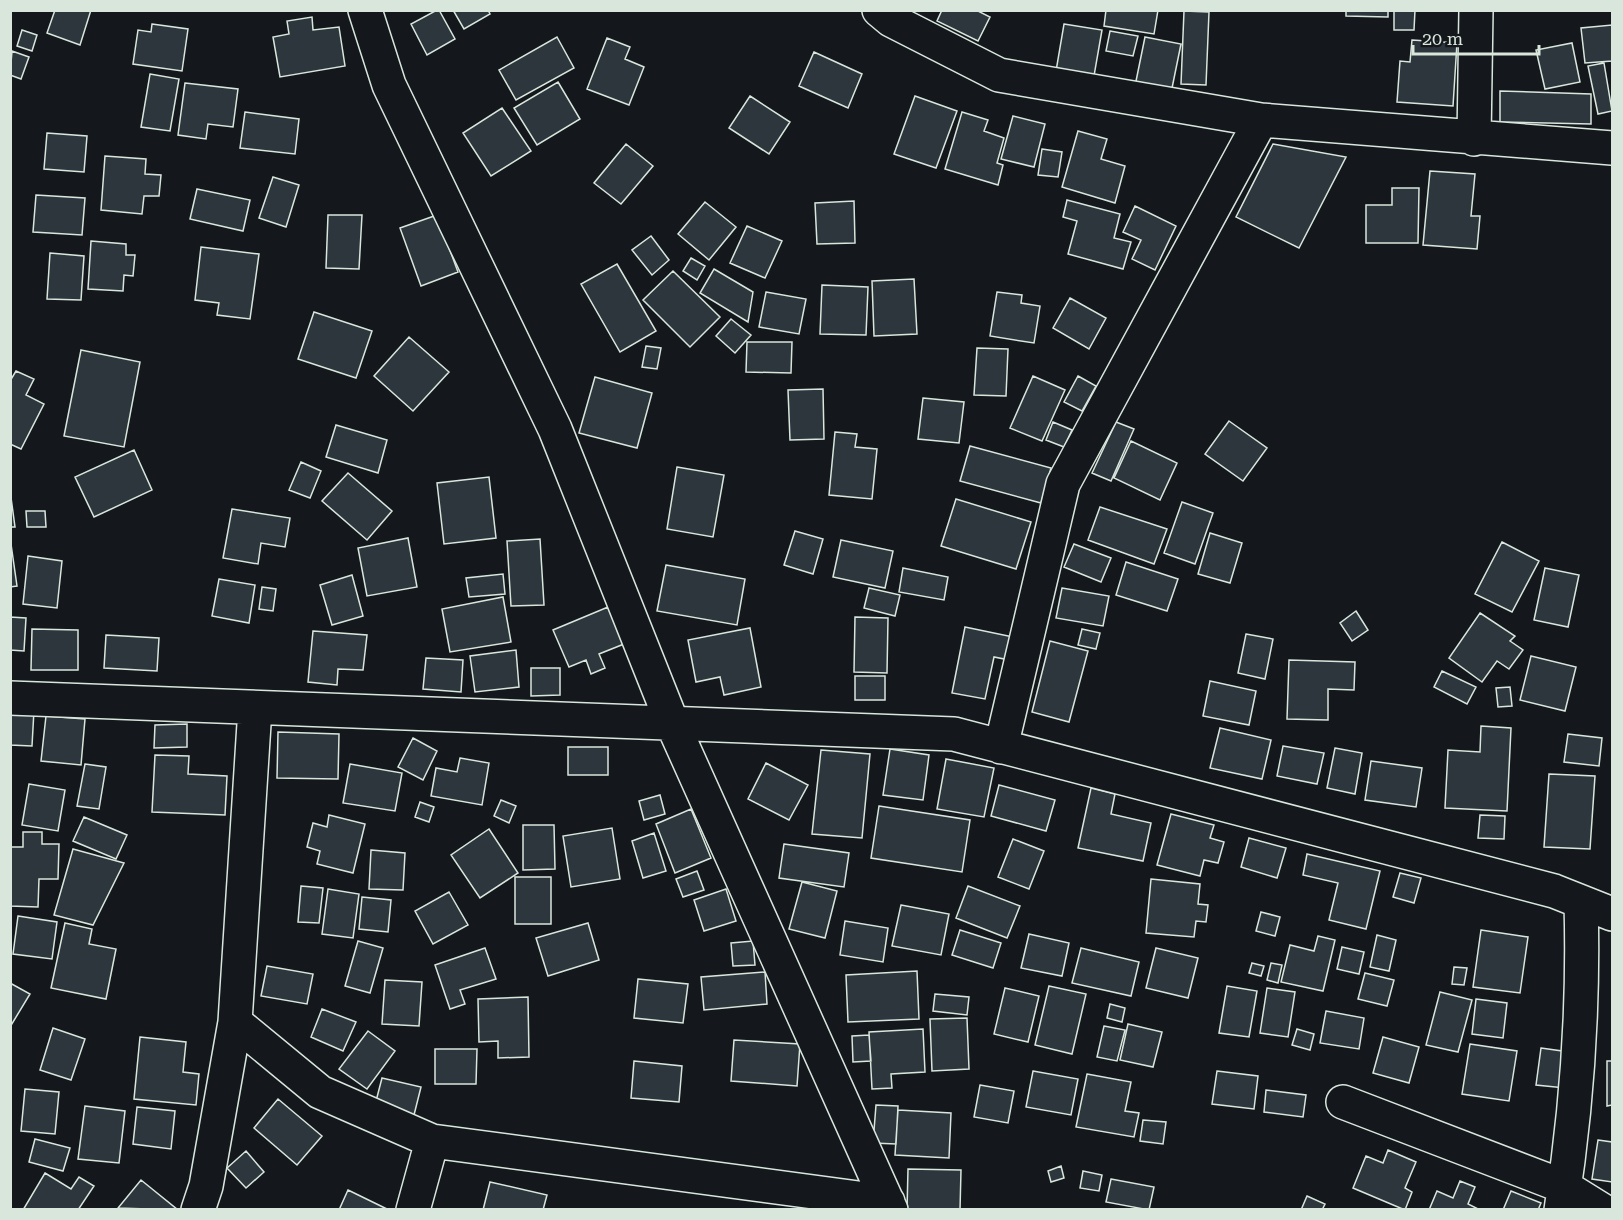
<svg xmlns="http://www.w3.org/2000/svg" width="1623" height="1220" font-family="'Roboto Serif',serif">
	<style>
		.building { fill: #2c363c; stroke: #d8e6dc; stroke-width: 1.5 }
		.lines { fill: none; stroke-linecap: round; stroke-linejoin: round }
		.minor-casing { stroke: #d8e6dc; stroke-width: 36 }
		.minor { stroke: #14181c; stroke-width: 33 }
	</style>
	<rect width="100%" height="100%" fill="#14181c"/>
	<path class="building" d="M55,10H91L80,45L47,33Z
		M437,10H439L455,39L427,55L411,24Z
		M453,10H488L490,14L464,29Z
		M942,10H976L990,17L978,41L937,21Z
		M1106,10H1158L1154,34L1104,26Z
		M1346,10H1388V17L1346,16Z
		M1394,10H1415L1414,30H1394Z
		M1184,11L1209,12L1206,85L1181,84Z
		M312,17L313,30L339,27L345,66L280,77L273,37L289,34L287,21Z
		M152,24L188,29L182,71L133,64L138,30L151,32Z
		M1064,24L1102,30L1094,76L1056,71Z
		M1612,25V61L1585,63L1581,28Z
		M22,30L37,35L32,51L17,46Z
		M1110,31L1138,36L1133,56L1106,51Z
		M557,37L574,68L516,100L499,70Z
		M1145,37L1181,44L1171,93L1135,86Z
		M607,38L630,47L625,59L644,67L629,105L587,89Z
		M1412,40L1457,43L1453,106L1397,102L1400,61L1410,62Z
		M1572,43L1580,82L1545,89L1536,50Z
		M12,51L29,57L21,79L10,75Z
		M814,52L862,74L848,108L799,86Z
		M1604,63L1612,111L1598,114L1588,66Z
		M150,74L179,79L170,131L141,127Z
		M558,82L580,119L537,145L514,108Z
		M185,83L238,89L233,127L208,124L206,139L178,135Z
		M1500,91L1591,94V124L1500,122Z
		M750,96L790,122L769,154L729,128Z
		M915,96L957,111L936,168L894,154Z
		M502,108L531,151L491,176L463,133Z
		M245,112L299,119L295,154L240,148Z
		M962,112L988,120L984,131L1004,138L997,163L1003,165L998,185L945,169Z
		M1013,116L1045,124L1034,167L1001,159Z
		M1078,131L1107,139L1101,159L1125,166L1115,203L1062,187Z
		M47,133L87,136L84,172L44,169Z
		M626,144L653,166L621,204L594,183Z
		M1273,144L1346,157L1299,248L1236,217Z
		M1042,149L1062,152L1058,177L1038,175Z
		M105,156L146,159L145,174L161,175L159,196H144L142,214L101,210Z
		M1430,171L1475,174L1471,216H1480L1477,249L1423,245Z
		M273,177L299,185L286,227L259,218Z
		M1392,188H1419L1418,243H1366V205H1392Z
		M197,189L250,200L243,231L190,219Z
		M36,195L85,198L82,235L33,232Z
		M1067,200L1120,214L1114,238L1131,242L1123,269L1068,254L1077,221L1063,217Z
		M854,201L855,243L817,244L815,203Z
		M705,202L736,227L709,260L678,234Z
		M1135,206L1176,226L1155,270L1132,259L1141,240L1123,232Z
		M328,215H362L359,269L326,268Z
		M437,215L458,272L421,286L400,228Z
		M747,226L782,241L765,278L730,263Z
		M651,236L669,260L652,275L632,250Z
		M91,241L126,244V255H135L133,276L124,275L123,291L88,289Z
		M201,247L259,254L250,319L217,315L219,303L195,300Z
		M50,253L84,256L81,300L47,299Z
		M691,258L705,266L697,280L683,271Z
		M617,264L656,331L620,352L581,284Z
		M714,269L753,292L748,322L700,293Z
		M673,271L720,317L690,347L643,300Z
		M914,279L917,334L874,336L872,281Z
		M822,285L868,287L866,335L820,334Z
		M766,292L806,299L799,334L759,327Z
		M997,292L1022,295L1021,303L1040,306L1034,343L990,336Z
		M1070,298L1106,318L1089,349L1053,328Z
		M314,312L372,331L356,378L298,359Z
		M731,319L751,335L735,353L716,336Z
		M409,337L449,372L413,411L374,376Z
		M747,342H792L791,373L746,372Z
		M646,346L661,348L657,369L642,367Z
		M977,348L1008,349L1006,396L974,395Z
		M81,350L140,362L124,447L64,436Z
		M16,371L34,379L26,395L44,404L21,449L10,444V381Z
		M1033,376L1065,390L1042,441L1010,428Z
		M1078,376L1096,386L1082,411L1064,402Z
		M595,377L652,393L637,448L579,433Z
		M823,389L824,439L790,440L788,390Z
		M923,398L964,402L959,443L918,439Z
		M1229,421L1267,448L1243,481L1205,454Z
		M1053,422L1072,430L1064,447L1046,440Z
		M1116,422L1134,429L1111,481L1092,473Z
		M336,425L387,440L378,473L326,457Z
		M835,432L857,434L855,447L877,449L872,499L829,495Z
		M1131,441L1177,463L1160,500L1114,478Z
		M970,446L1051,468L1041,503L960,481Z
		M134,450L152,490L94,517L75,477Z
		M301,462L321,471L310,498L289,490Z
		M677,467L724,475L713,537L667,529Z
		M348,473L392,511L367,540L322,501Z
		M489,477L496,538L444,544L437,483Z
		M10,490L15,527H10Z
		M956,499L1031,522L1016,569L941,546Z
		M1182,502L1213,513L1195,564L1164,553Z
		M1100,507L1167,529L1154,564L1088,540Z
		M232,509L290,518L285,547L261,543L258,564L223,558Z
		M26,511H45L46,527H27Z
		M795,531L823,539L813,574L784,565Z
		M1210,533L1242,543L1230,583L1198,574Z
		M10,537L17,586L10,587Z
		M408,538L417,587L367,596L358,548Z
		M540,539L544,605L511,606L507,541Z
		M841,540L893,551L885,588L833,577Z
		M1502,542L1539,561L1512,612L1475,594Z
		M1074,544L1111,558L1101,582L1064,567Z
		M28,556L62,561L57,608L23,604Z
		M1126,562L1178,579L1167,611L1116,595Z
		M666,565L745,579L737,625L657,611Z
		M903,568L948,577L944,600L899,592Z
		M1545,568L1579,575L1568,627L1534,620Z
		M503,574L505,594L469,597L466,578Z
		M352,575L363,616L332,625L320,585Z
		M219,579L255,585L249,623L212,616Z
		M262,587L276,589L273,611L259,609Z
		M869,588L900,595L895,616L864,608Z
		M1062,588L1109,596L1103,626L1056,618Z
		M503,597L511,642L450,652L442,609Z
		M608,607L624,644L599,654L605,668L591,674L586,660L569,667L553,630Z
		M1356,611L1368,630L1352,641L1340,623Z
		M1480,613L1515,636L1510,641L1523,650L1509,669L1497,661L1482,682L1449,658Z
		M10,617L26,618L24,651L10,650Z
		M855,617L888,618L887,673L854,672Z
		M965,627L1018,638L1014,661L994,657L985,699L952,693Z
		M750,628L761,687L724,695L720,677L696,682L688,640Z
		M32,629L78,630V670H31Z
		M1082,629L1100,633L1096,649L1078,645Z
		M313,631L367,635L363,670L338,669L337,685L308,682Z
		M1246,634L1273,639L1265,679L1238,673Z
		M106,635L159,638L157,671L104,668Z
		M1050,641L1088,651L1069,722L1032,712Z
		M516,650L519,687L475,692L470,656Z
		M1531,656L1576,667L1565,711L1520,700Z
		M426,658L463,660L461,692L423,689Z
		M1289,660L1355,662L1354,690L1328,689V720L1287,719Z
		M531,668H560V695L531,696Z
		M1442,671L1476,687L1467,704L1434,687Z
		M855,676H885V700H855Z
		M1210,681L1256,691L1249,725L1203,716Z
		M1510,687L1512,706L1498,707L1496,688Z
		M10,709L34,710L32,746L10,745Z
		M46,716L85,719L81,765L41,761Z
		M187,724V747L154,748L155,725Z
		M1481,726L1511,728L1507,811L1445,808L1448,750L1480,752Z
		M1220,728L1271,740L1262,779L1210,768Z
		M278,732L339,734L338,779L277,778Z
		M1568,734L1602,738L1599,766L1564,762Z
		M413,738L437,751L423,780L398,767Z
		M1283,746L1324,753L1317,784L1277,776Z
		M568,747H608V775H568Z
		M1335,748L1362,753L1355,794L1327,788Z
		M890,749L929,755L923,800L883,795Z
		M821,750L870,754L862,838L812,834Z
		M155,755L189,756L188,774L227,776L225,815L152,812Z
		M460,758L489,763L482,805L431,796L436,768L457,772Z
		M946,759L994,768L984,817L937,809Z
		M1371,761L1422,768L1416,807L1365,800Z
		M766,763L808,785L789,820L748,799Z
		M85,764L106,767L99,809L77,806Z
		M350,764L402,773L395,811L343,803Z
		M1549,774L1595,776L1590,849L1544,847Z
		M29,784L65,790L58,831L22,825Z
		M999,785L1055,800L1046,831L991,816Z
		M1091,788L1115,794L1111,814L1151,823L1143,861L1078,848Z
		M660,795L665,814L644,820L639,801Z
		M501,800L516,806L509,823L494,816Z
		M420,802L434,807L429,822L415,817Z
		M879,806L970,820L962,872L871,858Z
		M691,809L711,858L675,873L656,824Z
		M1171,814L1214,825L1210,838L1224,842L1218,863L1204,860L1200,876L1157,865Z
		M329,815L365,824L353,873L317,864L320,851L307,847L313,823L327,827Z
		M1480,815L1505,816L1504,839L1478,838Z
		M84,817L127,835L116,859L73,841Z
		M523,825H554L555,869L523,870Z
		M612,828L620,879L571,887L563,836Z
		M489,829L518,873L480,898L451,855Z
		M23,832H42V844H59L58,879H39L38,907L10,906V847H23Z
		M654,833L666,871L643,878L632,841Z
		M1249,838L1286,848L1277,878L1241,867Z
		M1013,839L1044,851L1029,889L998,877Z
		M784,844L849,853L844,887L779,878Z
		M73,849L124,863L93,925L54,915Z
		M371,850L405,853L403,890L369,889Z
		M1307,854L1380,871L1366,929L1329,920L1338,883L1303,875Z
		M697,871L704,890L683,897L676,879Z
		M1400,873L1421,878L1414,903L1393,897Z
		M515,877H551V924H515Z
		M1151,879L1200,884L1198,904L1208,905L1206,922L1196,921L1194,937L1146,933Z
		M802,882L837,891L825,938L789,929Z
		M301,886L323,888L319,923L298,922Z
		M968,886L1020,906L1007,938L956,918Z
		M328,889L359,894L353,938L322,934Z
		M726,889L736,921L704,931L694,900Z
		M449,892L468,925L433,944L415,911Z
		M362,897L391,900L388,932L359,929Z
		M901,905L949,914L941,955L892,946Z
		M1261,912L1280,917L1275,936L1256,931Z
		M18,916L57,922L52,959L13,954Z
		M845,921L888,928L883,962L840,955Z
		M65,923L92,929L89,944L116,949L106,999L51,988Z
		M588,923L599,960L548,976L536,938Z
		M960,930L1001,943L993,968L952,955Z
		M1481,930L1528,937L1520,993L1473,987Z
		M1029,934L1069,943L1062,976L1021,968Z
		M1377,935L1396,940L1389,971L1370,967Z
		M1318,936L1335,940L1323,991L1281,982L1290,945L1314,951Z
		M358,941L383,948L370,993L345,986Z
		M753,941L755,965L733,966L731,943Z
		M1342,947L1364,952L1359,974L1337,969Z
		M485,948L496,979L460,990L465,1004L450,1009L435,965Z
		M1081,948L1139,962L1131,996L1072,983Z
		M1156,948L1198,958L1188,998L1146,988Z
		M1252,963L1264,966L1261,976L1249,973Z
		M1271,963L1282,965L1278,983L1267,980Z
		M267,966L313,974L307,1004L261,996Z
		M1454,967L1467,968L1464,985L1452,984Z
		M917,971L919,1019L848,1022L846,975Z
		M765,972L767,1004L704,1010L701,977Z
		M1365,973L1394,980L1387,1006L1358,999Z
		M638,979L688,984L683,1023L634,1018Z
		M385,980L422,982L419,1026L382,1024Z
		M10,983L30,994L10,1027Z
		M1049,986L1086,994L1072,1054L1035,1045Z
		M1227,986L1257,991L1249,1037L1219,1033Z
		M1005,988L1039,996L1028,1042L994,1034Z
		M1267,988L1295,992L1288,1037L1260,1033Z
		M1440,992L1472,1000L1458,1052L1426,1045Z
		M935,994L969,997L967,1015L933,1011Z
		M528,997L529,1057L498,1058V1041L479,1042L478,999Z
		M1476,999L1507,1003L1503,1038L1472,1034Z
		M1110,1004L1125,1008L1122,1022L1107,1018Z
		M322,1009L356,1022L343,1051L311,1037Z
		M1326,1011L1364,1018L1359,1049L1320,1043Z
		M967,1018L969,1069L932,1071L930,1019Z
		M1128,1024L1162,1032L1153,1067L1120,1060Z
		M1104,1026L1125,1030L1117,1061L1097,1057Z
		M53,1028L85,1039L71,1080L40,1070Z
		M923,1029L925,1072L891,1074L892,1088L872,1089L869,1032Z
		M1297,1029L1314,1034L1310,1050L1292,1045Z
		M368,1031L395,1051L367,1089L339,1069Z
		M869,1035L871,1061L853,1062L852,1036Z
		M140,1037L186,1042L183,1072L199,1074L196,1105L134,1099Z
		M1383,1037L1419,1047L1409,1083L1373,1073Z
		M734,1040L800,1044L797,1086L731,1081Z
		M1470,1044L1517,1051L1509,1101L1462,1094Z
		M1541,1048L1569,1052L1565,1088L1536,1085Z
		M435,1049H477L476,1084H435Z
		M634,1061L682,1066L679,1102L631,1098Z
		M1607,1061H1612V1105L1607,1106Z
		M1033,1071L1078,1079L1071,1115L1026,1107Z
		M1217,1071L1258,1076L1254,1109L1212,1104Z
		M1087,1074L1131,1082L1125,1111L1139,1113L1134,1137L1076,1127Z
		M382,1078L421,1087L414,1115L375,1105Z
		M980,1085L1014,1091L1008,1123L974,1117Z
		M25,1089L59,1092L55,1134L21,1131Z
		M1266,1090L1306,1095L1303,1117L1264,1112Z
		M278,1099L322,1136L297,1165L254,1128Z
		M876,1105L898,1106L896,1144L873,1143Z
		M85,1106L125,1111L119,1163L78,1159Z
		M137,1107L175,1111L171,1149L133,1144Z
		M898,1110L951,1113L949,1158L895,1155Z
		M1143,1120L1166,1122L1163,1144L1140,1141Z
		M35,1139L70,1148L63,1171L29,1162Z
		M1598,1140L1612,1142V1182L1592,1179Z
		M1388,1150L1416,1162L1405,1188L1412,1192L1405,1210L1353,1188L1366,1156L1383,1163Z
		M246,1151L264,1172L246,1188L227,1168Z
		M1061,1166L1064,1178L1051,1182L1048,1171Z
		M908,1169L961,1170L960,1210H907Z
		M1083,1171L1102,1175L1099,1191L1080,1188Z
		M45,1173L71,1189L79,1177L94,1186L78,1210H23Z
		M1111,1179L1154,1187L1149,1210L1106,1202Z
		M141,1180L178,1210L118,1208Z
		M1460,1181L1475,1187L1468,1204L1480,1210H1429L1437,1191L1453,1198Z
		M490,1182L547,1195L543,1210H483Z
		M348,1190L389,1210H339Z
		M1511,1191L1541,1203L1538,1210H1503Z
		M1307,1196L1325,1204L1322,1210H1301Z"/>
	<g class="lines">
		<g class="minor-casing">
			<path id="minor" d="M365,10L389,85L555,429L673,725L891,1210
				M879,10L891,20L999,75L1261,120
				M1474,139L1476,10
				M10,698L954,734L1554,891L1612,914
				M1001,747L1063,484L1261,120L1612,148
				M235,1022L320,1092L432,1141L888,1202
				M1343,1102L1565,1187L1602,1210
				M198,1210L206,1186L235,1022L255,708
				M413,1210L432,1141
				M1561,1210C1577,1108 1584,1004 1581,902"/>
		</g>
		<use href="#minor" class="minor"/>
	</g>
	<rect width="1623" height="1220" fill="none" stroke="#d8e6dc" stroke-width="24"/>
	<path d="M1413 45v9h126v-9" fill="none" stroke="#d8e6dc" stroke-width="3"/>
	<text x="1422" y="45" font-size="18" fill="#d8e6dc" stroke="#14181c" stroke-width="4.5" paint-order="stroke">20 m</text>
</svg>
